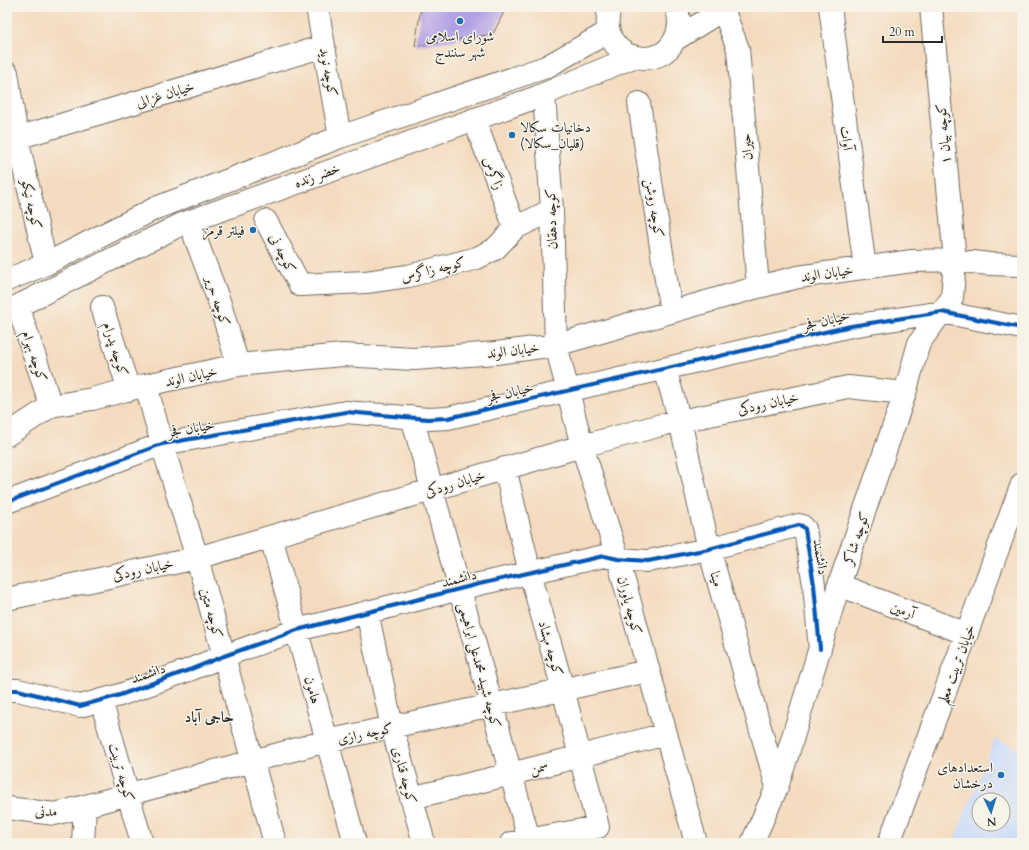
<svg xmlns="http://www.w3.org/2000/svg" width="1029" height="850" font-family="Cardo,Amiri,serif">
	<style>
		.built { fill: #cadcf9; fill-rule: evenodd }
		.building { fill: #af9ce5 }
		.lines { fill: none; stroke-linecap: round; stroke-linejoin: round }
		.minor-casing { stroke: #71695f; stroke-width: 24 }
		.minor { stroke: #fff; stroke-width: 22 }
		.cycleway-casing { stroke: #f7f3e8; stroke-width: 6 }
		.cycleway { stroke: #0057b8; stroke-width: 4 }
		.poi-dot { fill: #1f6fb2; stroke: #f7f3e8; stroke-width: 1.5 }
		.labels { text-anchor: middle; stroke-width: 3; stroke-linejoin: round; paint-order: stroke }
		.poi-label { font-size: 14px; fill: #2b2b2b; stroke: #f7f3e8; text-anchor: end }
		.street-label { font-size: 14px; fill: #2b2b2b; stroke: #f7f3e8 }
		.neighbourhood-label { font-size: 15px; font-weight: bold; fill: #2b2b2b; stroke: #f7f3e8 }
	</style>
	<rect width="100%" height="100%" fill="#f7f3e8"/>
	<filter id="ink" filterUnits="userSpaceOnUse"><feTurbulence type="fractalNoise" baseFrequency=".025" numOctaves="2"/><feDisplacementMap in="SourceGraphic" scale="8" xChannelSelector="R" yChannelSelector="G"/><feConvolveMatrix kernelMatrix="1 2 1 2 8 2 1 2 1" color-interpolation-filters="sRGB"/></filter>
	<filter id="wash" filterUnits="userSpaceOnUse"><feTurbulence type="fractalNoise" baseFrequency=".012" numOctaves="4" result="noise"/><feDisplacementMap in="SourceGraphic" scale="16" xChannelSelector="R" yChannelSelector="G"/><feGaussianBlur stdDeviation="0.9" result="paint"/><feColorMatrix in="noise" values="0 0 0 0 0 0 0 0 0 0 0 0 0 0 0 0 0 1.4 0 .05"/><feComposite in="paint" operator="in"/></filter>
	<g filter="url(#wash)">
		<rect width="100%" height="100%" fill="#f4dbbf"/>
		<path class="built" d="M995,739L1022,751V843H953ZM979,800H1003V824H979Z"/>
		<g id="blocks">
			<path class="building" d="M421,7H503L506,8L493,34L415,46Z"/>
		</g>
	</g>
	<g filter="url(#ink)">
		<use href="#blocks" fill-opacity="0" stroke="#71695f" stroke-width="1"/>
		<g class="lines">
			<g class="minor-casing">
				<path id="minor" d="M317,7L340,137
					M610,7C602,33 616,58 645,58C672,58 685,30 676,7
					M830,7L865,268
					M723,9L738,49L758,287
					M676,39L727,7
					M7,73L17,138L46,264
					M544,94L552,210L556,345L582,446L618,559L696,843
					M639,103L671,312
					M474,119L515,228
					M7,141L324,46
					M266,221L300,285L366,282L408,276L477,258L495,249L515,228L552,210
					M195,237L219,301L238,365
					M7,280L46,264L156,208L340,137L546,67L608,32
					M18,306L51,406
					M102,307L129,390
					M7,310L18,306L182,224L537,97L633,57
					M665,369L680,421L709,549L777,787
					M146,385L162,444L197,558L275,843
					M412,417L530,843
					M7,435L51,406L92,399L146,385L238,365L342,355L414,359L496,353L556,345L758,287L798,277L912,261L955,260L989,264L1022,265
					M505,468L530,573L563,689L598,827L511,843
					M7,502L162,444L346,412L428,419L448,418L851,326L942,312L1022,328
					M271,537L355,843
					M839,585L967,634
					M7,599L197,558L582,446L665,424L848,387L905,393
					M367,612L392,727L424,843
					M7,690H18L80,706L120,695L189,670L224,656L297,630L479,584L604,556L618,559L648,561L709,549L799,525L802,526L805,529L814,585L820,649
					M101,700L142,843
					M411,798L511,774L666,734
					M7,808L55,814L327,741L648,671
					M83,843L85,806
					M752,843L777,787L788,753L839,585L905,393L919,343L952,298L955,260L931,7
					M889,843L1022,484"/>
			</g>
			<use href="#minor" class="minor"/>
			<g class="cycleway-casing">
				<path id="cycleway" d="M7,502L162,444L346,412L428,419L448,418L851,326L942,312L1022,328
					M7,690H18L80,706L120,695L189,670L224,656L297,630L479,584L604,556L618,559L648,561L709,549L799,525L802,526L805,529L814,585L820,649"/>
			</g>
			<use href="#cycleway" class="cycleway"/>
		</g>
	</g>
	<g class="poi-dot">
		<circle cx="460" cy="21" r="4"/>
		<circle cx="512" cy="135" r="4"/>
		<circle cx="253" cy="230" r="4"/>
		<circle cx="1001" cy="775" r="4"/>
	</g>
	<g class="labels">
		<g class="poi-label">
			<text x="460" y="41" text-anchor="middle">شورای اسلامی<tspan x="460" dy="16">شهر سنندج</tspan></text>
			<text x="520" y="132" text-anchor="start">دخانیات سکالا<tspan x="520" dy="16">(قلیان_سکالا)</tspan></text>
			<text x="245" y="235">فیلتر قرمز</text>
			<text x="993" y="772">استعدادهای<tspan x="993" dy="16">درخشان</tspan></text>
		</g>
		<g class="street-label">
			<text transform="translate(329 72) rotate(80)" y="5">کوچه نوید</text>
			<text transform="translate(165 94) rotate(-17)" y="5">خیابان غزالی</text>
			<text transform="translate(943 134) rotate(-95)" y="5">کوچه بیان ۱</text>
			<text transform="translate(847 138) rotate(82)" y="5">آوات</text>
			<text transform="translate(746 147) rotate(-95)" y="5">حیران</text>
			<text transform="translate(494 173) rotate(69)" y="5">زاگرس</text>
			<text transform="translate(317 175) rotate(-20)" y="5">خضر زنده</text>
			<text transform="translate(32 204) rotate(77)" y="5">کوچه نیکو</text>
			<text transform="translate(655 208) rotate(81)" y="5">کوچه روشن</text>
			<text transform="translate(551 219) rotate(-92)" y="5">کوچه دهقان</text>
			<text transform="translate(283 253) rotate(63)" y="5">کوچه نی</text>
			<text transform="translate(433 269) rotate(-14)" y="5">کوچه زاگرس</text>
			<text transform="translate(827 273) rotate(-8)" y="5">خیابان الوند</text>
			<text transform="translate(218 301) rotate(72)" y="5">کوچه حریر</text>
			<text transform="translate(826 320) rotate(-13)" y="5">خیابان فجر</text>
			<text transform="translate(116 349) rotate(73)" y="5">کوچه پدرام</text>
			<text transform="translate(513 350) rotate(-7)" y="5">خیابان الوند</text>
			<text transform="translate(35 356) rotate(72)" y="5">کوچه بهرام</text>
			<text transform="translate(191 376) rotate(-12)" y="5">خیابان الوند</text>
			<text transform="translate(510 392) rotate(-13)" y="5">خیابان فجر</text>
			<text transform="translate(768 403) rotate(-12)" y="5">خیابان رودکی</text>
			<text transform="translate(191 428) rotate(-10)" y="5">خیابان فجر</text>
			<text transform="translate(455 483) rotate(-17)" y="5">خیابان رودکی</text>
			<text transform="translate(856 538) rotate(-71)" y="5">کوچه شاکر</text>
			<text transform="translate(821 557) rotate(81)" y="5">دانشمند</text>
			<text transform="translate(143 569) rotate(-12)" y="5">خیابان رودکی</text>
			<text transform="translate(459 578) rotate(-14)" y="5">دانشمند</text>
			<text transform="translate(717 579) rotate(74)" y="5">مینا</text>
			<text transform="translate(630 605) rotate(75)" y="5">کوچه یاوران</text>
			<text transform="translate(903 610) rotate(21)" y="5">آرمین</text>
			<text transform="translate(212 613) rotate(75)" y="5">کوچه متین</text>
			<text transform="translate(551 648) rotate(74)" y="5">کوچه مهشاد</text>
			<text transform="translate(956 664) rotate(-70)" y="5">خیابان تربیت معلم</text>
			<text transform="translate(480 665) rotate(75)" y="5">کوچه شهید محمدعلی ابراهیمی</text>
			<text transform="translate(148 673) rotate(-19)" y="5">دانشمند</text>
			<text transform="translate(313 690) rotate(75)" y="5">هامون</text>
			<text transform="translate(365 733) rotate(-12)" y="5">کوچه رازی</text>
			<text transform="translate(539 767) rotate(-14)" y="5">سمن</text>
			<text transform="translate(122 772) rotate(74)" y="5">کوچه تربیت</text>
			<text transform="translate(405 775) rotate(75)" y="5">کوچه قناری</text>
			<text transform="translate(46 811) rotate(1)" y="5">مدنی</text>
		</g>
		<g class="neighbourhood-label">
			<text x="209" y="722">حاجی آباد</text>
		</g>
	</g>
	<rect width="1029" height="850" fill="none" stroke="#f7f3e8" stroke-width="24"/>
	<g transform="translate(991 812) rotate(176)"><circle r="19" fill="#f7f3e8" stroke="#a5a39c"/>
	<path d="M0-3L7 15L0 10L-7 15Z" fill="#1f6fb2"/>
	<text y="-6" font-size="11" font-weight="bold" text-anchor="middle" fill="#2b2b2b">N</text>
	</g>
	<path d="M883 36v6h59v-6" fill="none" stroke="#2b2b2b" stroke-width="2"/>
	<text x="889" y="36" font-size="12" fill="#2b2b2b" stroke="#f7f3e8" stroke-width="3" paint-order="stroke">20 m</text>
</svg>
